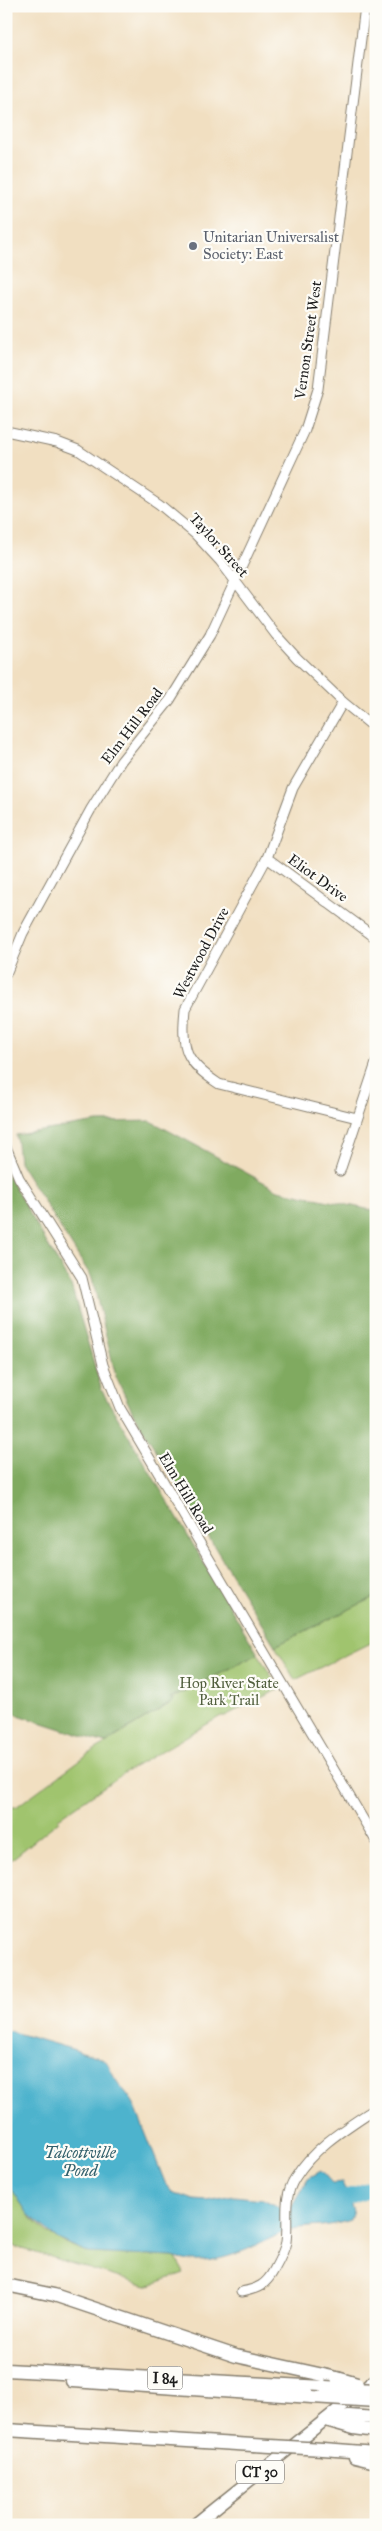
<svg xmlns="http://www.w3.org/2000/svg" width="382" height="2531" font-family="'IM FELL Great Primer',serif">
	<style>
		.green { fill: #a0c46e; stroke: #5e7045 }
		.forest { fill: #80aa61; stroke: #4e633e }
		.water { fill: #4eb3cd; stroke: #356874 }
		.lines { fill: none; stroke-linecap: round; stroke-linejoin: round }
		.river { stroke: #4eb3cd; stroke-width: 16 }
		.minor-casing { stroke: #867e6e; stroke-width: 11 }
		.major-casing { stroke: #867e6e; stroke-width: 14 }
		.highway-casing { stroke: #867e6e; stroke-width: 15 }
		.minor { stroke: #fff; stroke-width: 9 }
		.major { stroke: #fff; stroke-width: 11 }
		.highway { stroke: #fff; stroke-width: 12 }
		.highway-bridge-casing { stroke: #867e6e; stroke-width: 15; stroke-linecap: butt }
		.highway-bridge { stroke: #fff; stroke-width: 12 }
		.worship-dot { fill: #6b7280; stroke: #fdfcf7; stroke-width: 2 }
		.labels { text-anchor: middle; stroke-width: 4.5; stroke-linejoin: round; paint-order: stroke }
		.shield { fill: #fdfcf7; stroke: #605f5e; stroke-width: 1 }
		.shield-label { font-size: 14px; font-weight: bold; fill: #1c1c1c }
		.worship-label { font-size: 15px; fill: #5b616d; stroke: #fdfcf7; text-anchor: start }
		.street-label { font-size: 15px; fill: #1c1c1c; stroke: #fdfcf7 }
		.park-label { font-size: 15px; fill: #515f3d; stroke: #fdfcf7 }
		.water-label { font-size: 16px; font-style: italic; fill: #32606c; stroke: #fdfcf7 }
	</style>
	<rect width="100%" height="100%" fill="#fdfcf7"/>
	<filter id="ink" filterUnits="userSpaceOnUse"><feTurbulence type="fractalNoise" baseFrequency=".02" numOctaves="2"/><feDisplacementMap in="SourceGraphic" scale="10" xChannelSelector="R" yChannelSelector="G"/><feConvolveMatrix kernelMatrix="1 2 1 2 8 2 1 2 1" color-interpolation-filters="sRGB"/></filter>
	<filter id="wash" filterUnits="userSpaceOnUse"><feTurbulence type="fractalNoise" baseFrequency=".0096" numOctaves="4" result="noise"/><feDisplacementMap in="SourceGraphic" scale="20" xChannelSelector="R" yChannelSelector="G"/><feGaussianBlur stdDeviation="1.12" result="paint"/><feColorMatrix in="noise" values="0 0 0 0 0 0 0 0 0 0 0 0 0 0 0 0 0 1.4 0 .05"/><feComposite in="paint" operator="in"/></filter>
	<g filter="url(#wash)">
		<rect width="100%" height="100%" fill="#f1dfc1"/>
		<path class="green" d="M376,1596V1640L295,1680L275,1646Z
			M258,1654L279,1689L225,1716H221L124,1773L57,1819L60,1820L6,1864V1811L11,1807H16L88,1754L174,1701L170,1700Z
			M6,2180L30,2217L47,2232L67,2244L89,2253L173,2257L176,2258L184,2273L147,2286L6,2244Z"/>
		<path class="forest" d="M151,1121L278,1190L376,1211V1596L275,1646L133,1413L116,1377L92,1278L19,1162L16,1135L97,1122Z
			M6,1172L71,1285L102,1391L258,1654L170,1699L174,1701L105,1743L6,1711Z"/>
		<path class="water" d="M6,2030L96,2056C111,2062 108,2065 114,2077C119,2086 129,2094 134,2104L166,2185L172,2192L194,2200L207,2201L234,2196L263,2199L281,2208L291,2207L308,2178L321,2171L332,2183L342,2182L353,2211L350,2220C326,2228 315,2225 293,2229C283,2231 275,2237 265,2241C238,2255 204,2268 173,2257L89,2253L58,2239L28,2214L6,2180Z"/>
		<g class="lines">
			<path class="river" d="M328,2205L376,2187"/>
		</g>
	</g>
	<g filter="url(#ink)">
		<g class="lines">
			<g class="minor-casing">
				<path id="minor" d="M6,431L57,442L78,450L159,504L195,534L220,561L276,635L297,658L343,702L376,729
					M343,702L293,788L267,858L185,1009C181,1049 185,1062 219,1084L357,1118
					M267,858L376,938
					M6,974L23,933L91,809L121,761L170,700L210,635L305,430L318,389L365,6
					M6,1147L19,1178L82,1278L103,1365L120,1408L376,1841
					M340,1171L376,1063
					M241,2292C258,2289 266,2285 274,2270C279,2261 284,2252 286,2242C289,2220 282,2198 295,2178C314,2147 346,2128 376,2108"/>
			</g>
			<g class="major-casing">
				<path id="major" d="M194,2525L376,2379"/>
			</g>
			<g class="highway-casing">
				<path id="highway" d="M6,2285L54,2295L236,2356L337,2378
					M6,2370L325,2387
					M72,2381L312,2397
					M329,2419L349,2416L376,2418
					M326,2420L354,2428L376,2431
					M6,2430L253,2445
					M323,2449L376,2453
					M355,2457L376,2462"/>
			</g>
			<use href="#minor" class="minor"/>
			<use href="#major" class="major"/>
			<use href="#highway" class="highway"/>
			<g class="highway-bridge-casing">
				<path id="highway-bridge" d="M337,2378L357,2384
					M325,2387L374,2390
					M312,2397L376,2401
					M253,2445L323,2449"/>
			</g>
			<use href="#highway-bridge" class="highway-bridge"/>
		</g>
	</g>
	<circle class="worship-dot" cx="193" cy="246" r="5"/>
	<g class="labels">
		<g class="shield">
			<rect x="147.5" y="2366.5" width="35" height="23" rx="4"/>
			<rect x="236" y="2460.5" width="48" height="23" rx="4"/>
		</g>
		<g class="shield-label">
			<text x="165" y="2383">I 84</text>
			<text x="260" y="2477">CT 30</text>
		</g>
		<g class="worship-label">
			<text x="203" y="242">Unitarian Universalist<tspan x="203" dy="17">Society: East</tspan></text>
		</g>
		<g class="street-label">
			<text transform="translate(308 340) rotate(-82)" y="5">Vernon Street West</text>
			<text transform="translate(219 545) rotate(48)" y="5">Taylor Street</text>
			<text transform="translate(132 726) rotate(-53)" y="5">Elm Hill Road</text>
			<text transform="translate(318 878) rotate(36)" y="5">Eliot Drive</text>
			<text transform="translate(201 953) rotate(-62)" y="5">Westwood Drive</text>
			<text transform="translate(186 1493) rotate(59)" y="5">Elm Hill Road</text>
		</g>
		<g class="park-label">
			<text x="229" y="1688">Hop River State<tspan x="229" dy="17">Park Trail</tspan></text>
		</g>
		<g class="water-label">
			<text x="80" y="2158">Talcottville<tspan x="80" dy="18">Pond</tspan></text>
		</g>
	</g>
	<rect width="382" height="2531" fill="none" stroke="#fdfcf7" stroke-width="25"/>
</svg>
